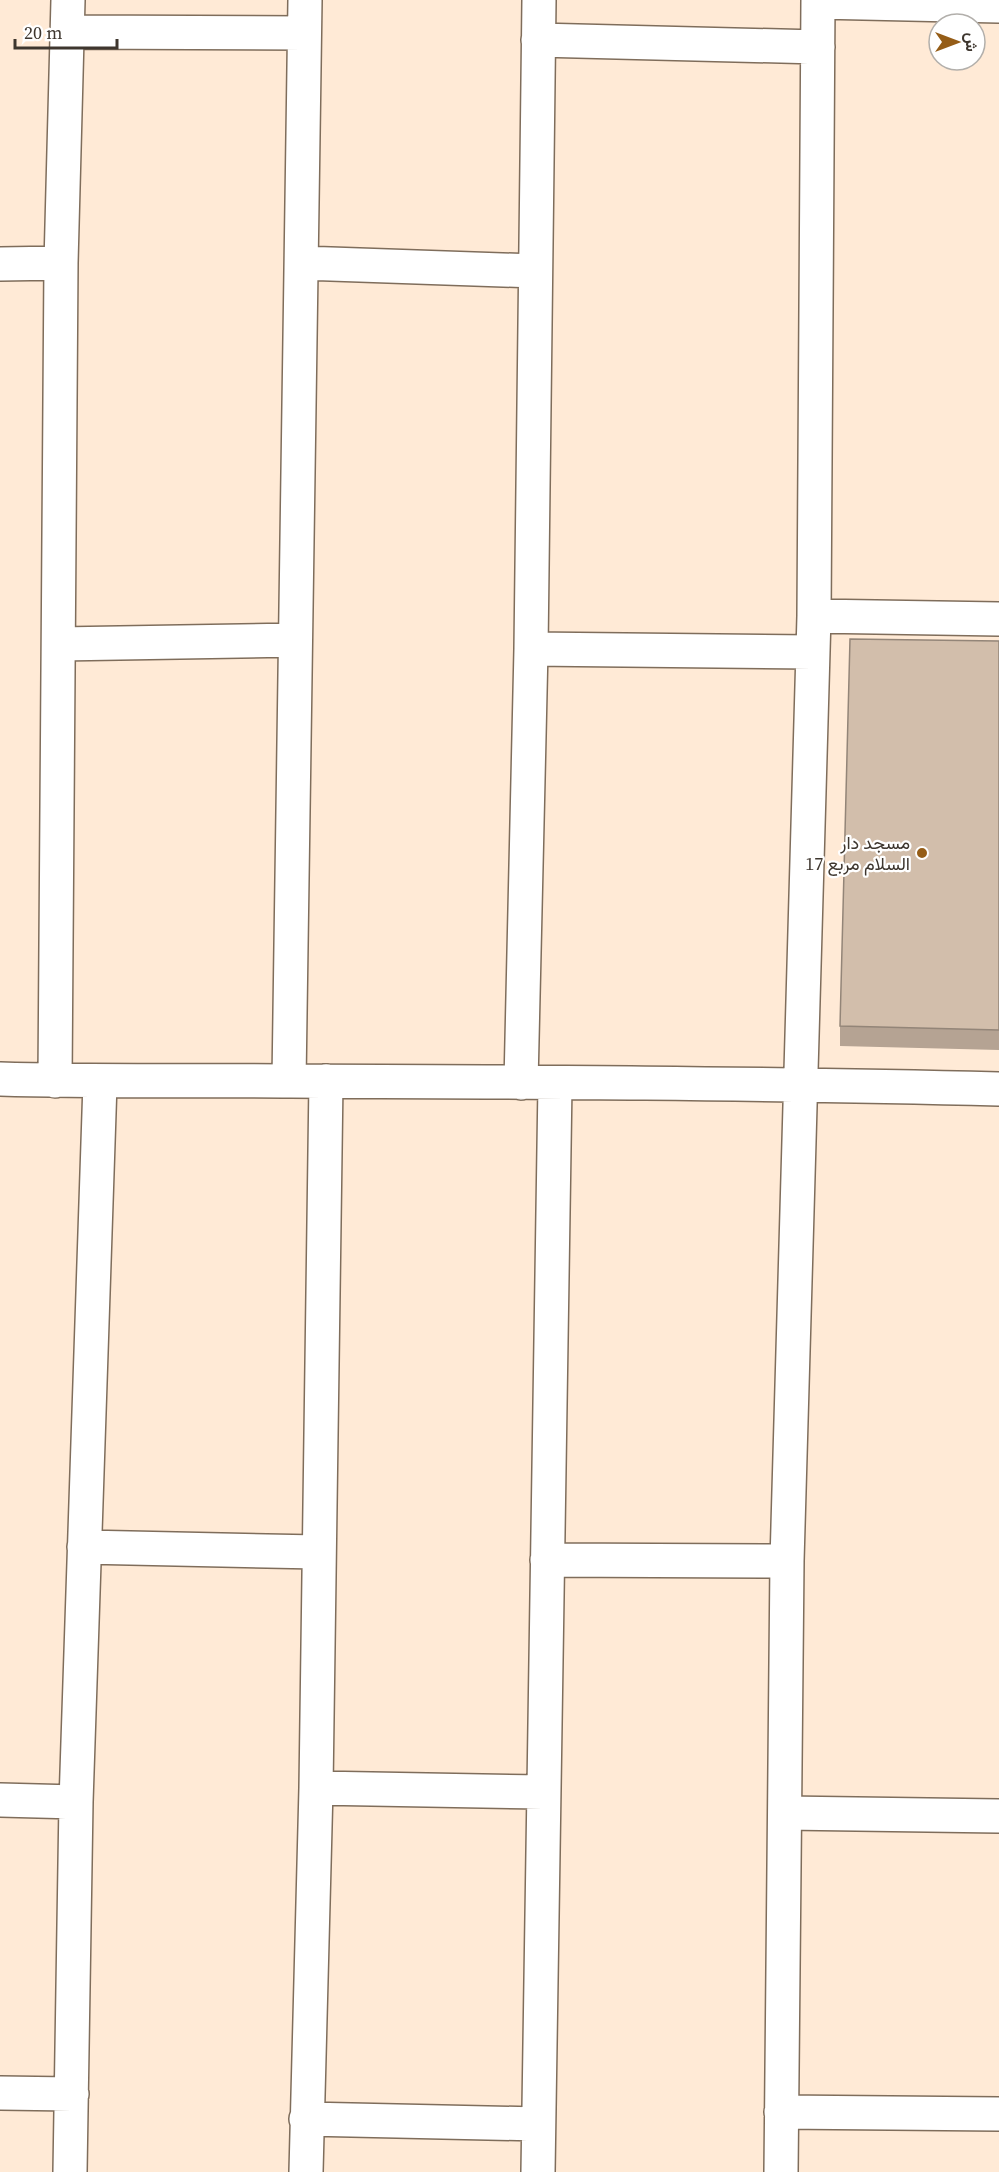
<svg xmlns="http://www.w3.org/2000/svg" width="999" height="2172" font-family="'Source Serif 4',Vazirmatn,serif">
	<style>
		.lines { fill: none; stroke-linecap: round; stroke-linejoin: round }
		.minor-casing { stroke: #7f6d5b; stroke-width: 36 }
		.minor { stroke: #fff; stroke-width: 33 }
		.wall { fill: #b5a393 }
		.building { fill: #d2beab; stroke: #938578; stroke-width: 1.5 }
		.poi-dot { fill: #955d17; stroke: #fff; stroke-width: 2 }
		.labels { text-anchor: middle; stroke-width: 4.5; stroke-linejoin: round; paint-order: stroke }
		.poi-label { font-size: 18px; fill: #3e362e; stroke: #fff; text-anchor: end }
	</style>
	<rect width="100%" height="100%" fill="#ffead6"/>
	<g class="lines">
		<g class="minor-casing">
			<path id="minor" d="M818,2L999,6
				M67,32L304,33
				M538,40L818,47
				M302,263L534,271
				M0,264L61,263
				M814,616L999,619
				M59,644L295,640
				M531,649L812,652
				M0,1079C97,1082 194,1080 291,1081C527,1082 763,1083 999,1089
				M55,1081L61,263L68,0
				M289,1081L305,0
				M521,1083L531,649L539,0
				M84,1547L318,1552
				M547,1560L787,1561
				M316,1788L543,1792
				M0,1800L76,1802
				M785,1813L999,1816
				M0,2093L72,2094
				M781,2112L999,2114
				M306,2119L538,2124
				M70,2172L76,1802L100,1083
				M306,2172L316,1788L326,1081
				M538,2172L555,1084
				M781,2172L787,1561L814,616L818,0"/>
		</g>
		<use href="#minor" class="minor"/>
	</g>
	<path class="wall" d="M999,641V1050L840,1046V1026Z"/>
	<path class="building" d="M850,639L999,641V1030L840,1026Z"/>
	<circle class="poi-dot" cx="922" cy="853" r="6"/>
	<g class="labels">
		<g class="poi-label">
			<text x="910" y="849">مسجد دار<tspan x="910" dy="21">السلام مربع 17</tspan></text>
		</g>
	</g>
	<g transform="translate(957 42) rotate(90)"><circle r="28" fill="#ffffff" stroke="#b2afab" stroke-width="1.5"/>
	<path d="M0-4.5L10 22L0 15L-10 22Z" fill="#955d17"/>
	<text y="-9" font-size="16" font-weight="bold" text-anchor="middle" fill="#3e362e">ش</text>
	</g>
	<path d="M15 39v9h102v-9" fill="none" stroke="#3e362e" stroke-width="3"/>
	<text x="24" y="39" font-size="18" fill="#3e362e" stroke="#ffffff" stroke-width="4.5" paint-order="stroke">20 m</text>
</svg>
